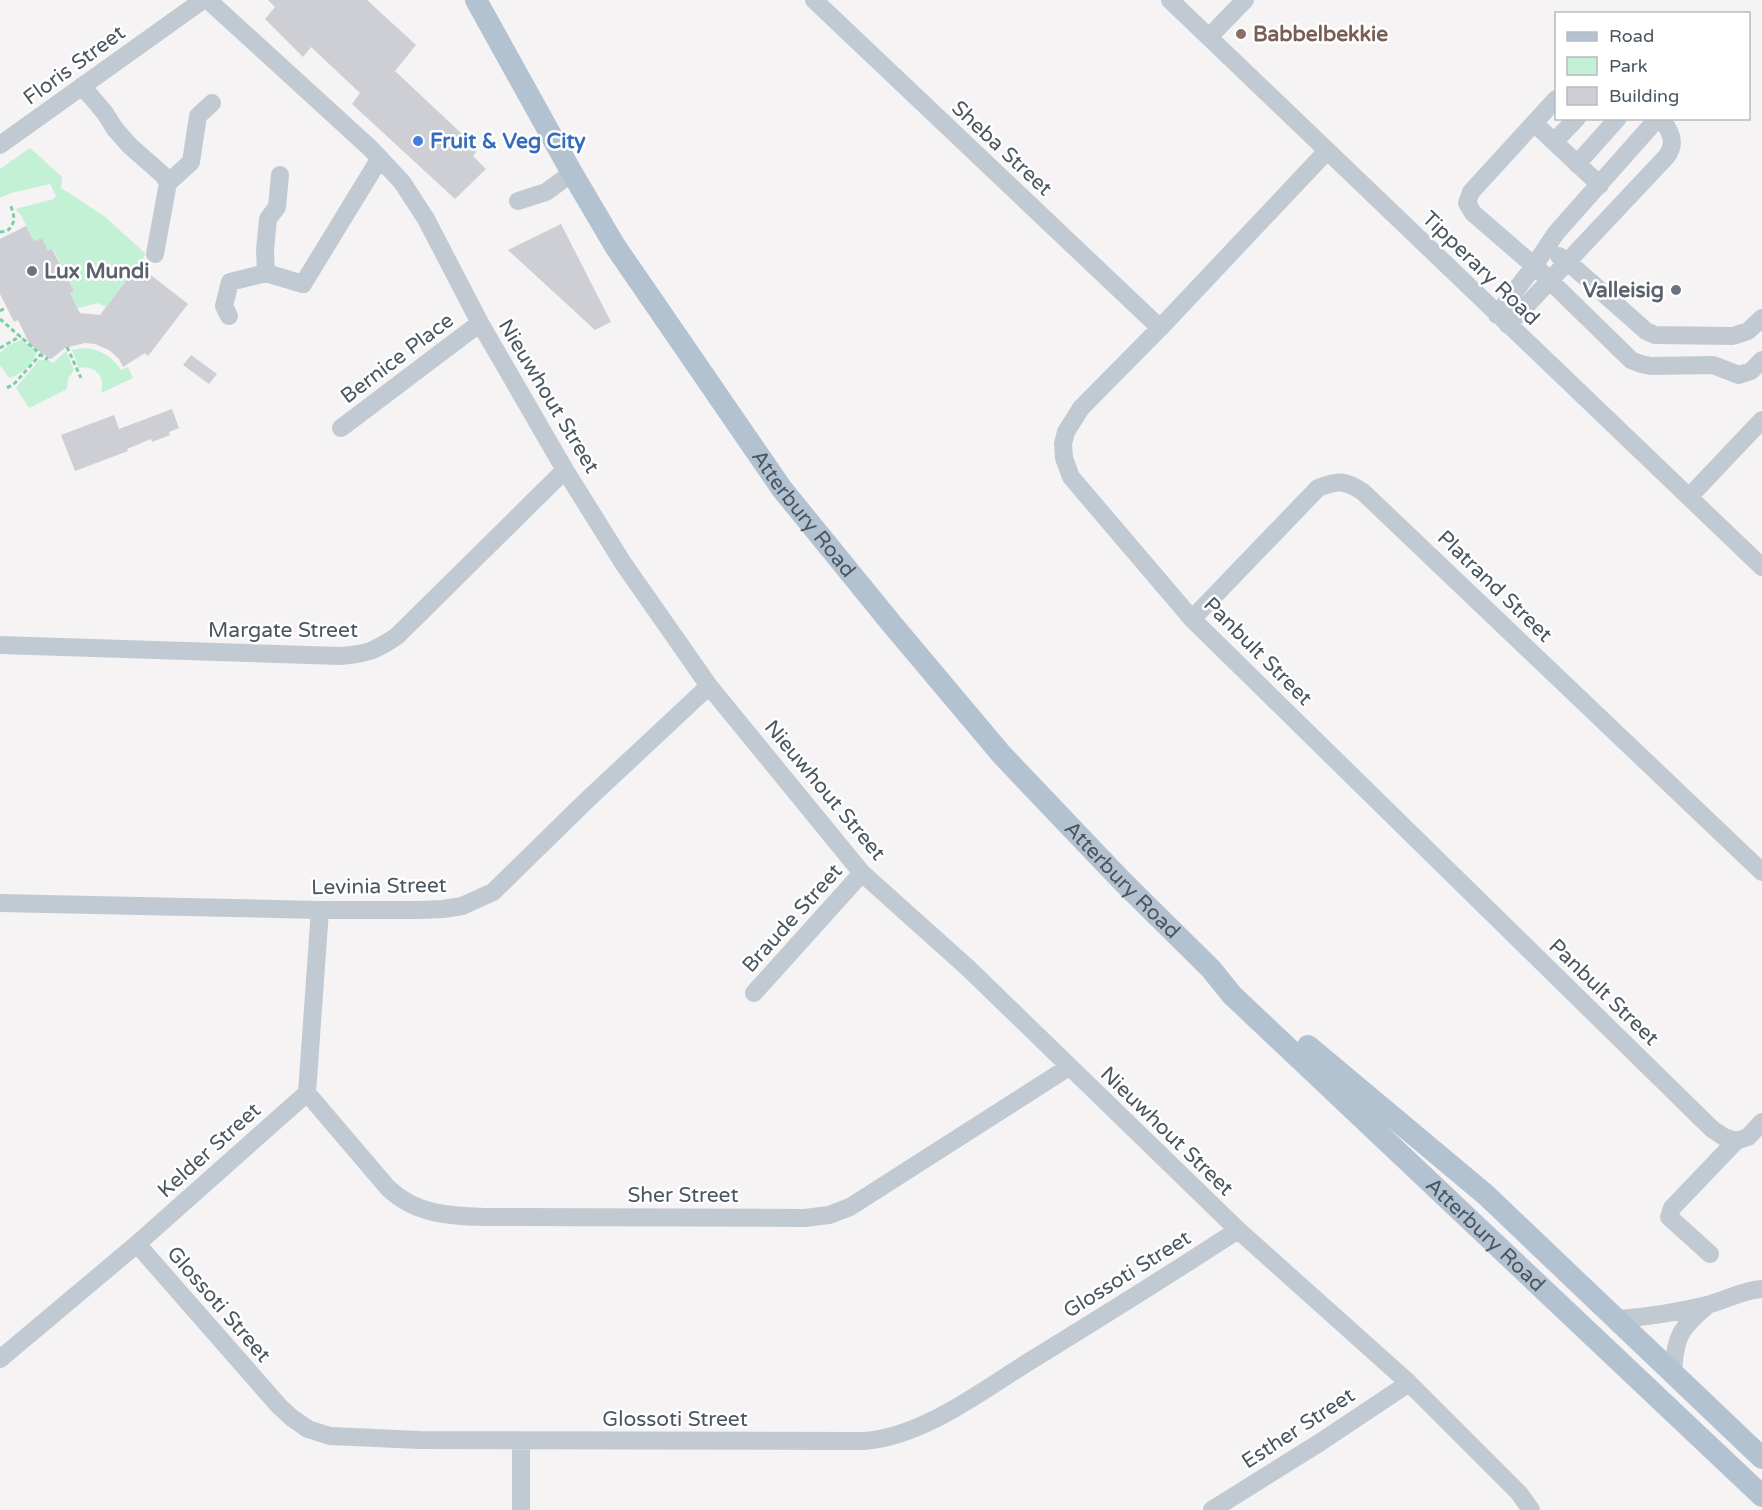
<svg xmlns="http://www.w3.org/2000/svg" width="1762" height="1510" font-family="'Varela Round',sans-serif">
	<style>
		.green { fill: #c3f1d5 }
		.building { fill: #cdcfd5 }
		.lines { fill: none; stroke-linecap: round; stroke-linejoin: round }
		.path { stroke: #7ad0a6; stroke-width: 3; stroke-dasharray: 4.5 3; stroke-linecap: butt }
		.minor { stroke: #c1cad2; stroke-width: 18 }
		.major { stroke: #b3c2d1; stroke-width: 22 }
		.education-dot { fill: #8d6e63; stroke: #fff; stroke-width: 2 }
		.shop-dot { fill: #3f7fe0; stroke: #fff; stroke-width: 2 }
		.worship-dot { fill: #6b7280; stroke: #fff; stroke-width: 2 }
		.labels { text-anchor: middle; stroke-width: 5; stroke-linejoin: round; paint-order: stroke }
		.education-label { font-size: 21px; font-weight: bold; fill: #785e54; stroke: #fff; text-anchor: start }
		.street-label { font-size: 21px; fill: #4a5661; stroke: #fff }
		.shop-label { font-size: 21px; font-weight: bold; fill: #366cbe; stroke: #fff; text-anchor: start }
		.worship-label { font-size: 21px; font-weight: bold; fill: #5b616d; stroke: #fff; text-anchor: start }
	</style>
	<rect width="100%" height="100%" fill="#f5f3f3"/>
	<path class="green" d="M30,148L62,177L61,188L104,216L146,254L106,307L98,303L78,308L70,293L74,291L53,249L48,251L42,238L34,241L21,215L15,209L54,199L56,196L50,184L11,193L0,198V169Z
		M21,340L37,351C35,362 20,376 9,378L0,365V353L8,346Z
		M85,348C101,350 112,356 121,370L128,367L133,378L101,393C106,377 96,365 79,368L72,350Z
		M66,351L74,370L68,379L67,389L29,408L16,388L39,360H48L53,363Z"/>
	<path class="building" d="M268,0H367L416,45L395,71L478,149L473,156L486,169L455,199L352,104L360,93L311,47L303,57L265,19L275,7Z
		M561,224L611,322L595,330L508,250Z
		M26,226L34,241L42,238L48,251L52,249L74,291L70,293L80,313L100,315L138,265L188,304L148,356L145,353L123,367L119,359L109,350L95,344L85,343L65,348L51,359L30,345L18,320L14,322L0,294V239Z
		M191,355L217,374L209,384L183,365Z
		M172,409L179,428L169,432L170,435L152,442L151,439L127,449L128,451L75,471L61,435L114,415L119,429Z"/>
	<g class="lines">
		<path class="path" d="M0,232L7,231C17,223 14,214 10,204
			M0,311L5,308
			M0,319L46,359L48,357
			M67,347L81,378
			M0,348L21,336
			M7,388L15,383L41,354"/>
		<path class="minor" d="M208,0L370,148L402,182L426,219L480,323L565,470L623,563L709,686L862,873L968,968L1238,1230L1409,1383L1519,1493L1531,1510
			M814,0L1160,328
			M1170,0L1762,567
			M1209,37L1245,0
			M82,86L105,113L115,129L130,146L163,175L168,183L155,254
			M1556,99L1471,192L1467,203L1473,213L1539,270L1631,360L1641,364L1651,366L1713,365L1739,375L1751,371L1762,360
			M1534,123L1600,185
			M1554,142L1577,118
			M0,145L203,0
			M1326,152L1160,328L1081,408L1066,432L1063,444L1064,458L1071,477L1192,619L1712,1129L1724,1137L1736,1141
			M1577,164L1618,118
			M168,183L191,162L198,116L212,103
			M518,201L546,192L572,173
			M1559,256L1568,262L1646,331L1655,335L1733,336L1748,331L1762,318
			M266,273L265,250L268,219L277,207L280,175
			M1497,315L1534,266L1556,233L1658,118
			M229,316L224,306L230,282L266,273L303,284L380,158
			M1508,325L1667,156C1677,142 1670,131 1661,118
			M341,428L480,323
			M1689,497L1762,420
			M1192,619L1318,488C1338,480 1345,480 1363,492L1762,872
			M0,645L340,656C367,654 375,651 397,636L565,470
			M0,903L320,910H419L443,909L462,906L493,892L587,800L709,686
			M754,993L862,873
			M307,1093L388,1188C415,1214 448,1216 484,1217L805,1218L829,1215L850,1207L1069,1067
			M137,1244L279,1406L292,1418L308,1429L330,1436L420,1440L864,1441C922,1437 980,1392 1030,1361C1100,1318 1169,1275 1238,1230
			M1710,1254L1669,1217L1672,1208L1736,1141L1748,1137L1762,1122
			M1618,1319C1648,1317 1678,1312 1707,1305C1726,1300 1743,1290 1762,1289
			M0,1359L137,1244L307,1093L320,910
			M1673,1373C1675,1337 1680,1328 1708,1305
			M521,1441V1510
			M1212,1510L1319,1443L1409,1383"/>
		<g class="major">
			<path id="s1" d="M476,0L572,173L615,246L782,489L891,623L1002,755L1123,882L1211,969L1232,995L1762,1496"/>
			<path d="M1308,1046L1486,1195L1762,1458"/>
		</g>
	</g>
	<circle class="education-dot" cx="1241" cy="34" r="6"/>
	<circle class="shop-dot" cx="418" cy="141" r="6"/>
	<g class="worship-dot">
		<circle cx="32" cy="271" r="6"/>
		<circle cx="1676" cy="290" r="6"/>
	</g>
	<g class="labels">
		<g class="education-label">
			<text x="1253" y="41">Babbelbekkie</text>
		</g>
		<g class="street-label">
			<text transform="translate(74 65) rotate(-36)" y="7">Floris Street</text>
			<text transform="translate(1002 148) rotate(43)" y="7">Sheba Street</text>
			<text transform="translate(1481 268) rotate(44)" y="7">Tipperary Road</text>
			<text transform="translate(397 358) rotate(-37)" y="7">Bernice Place</text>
			<text transform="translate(549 396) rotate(59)" y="7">Nieuwhout Street</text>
			<text dy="7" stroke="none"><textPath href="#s1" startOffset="610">Atterbury Road</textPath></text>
			<text transform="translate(1495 586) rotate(44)" y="7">Platrand Street</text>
			<text x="283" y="637">Margate Street</text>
			<text transform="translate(1258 651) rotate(45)" y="7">Panbult Street</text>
			<text transform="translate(825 790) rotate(50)" y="7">Nieuwhout Street</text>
			<text dy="7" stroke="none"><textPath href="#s1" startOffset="1096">Atterbury Road</textPath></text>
			<text transform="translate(379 886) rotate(-1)" y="7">Levinia Street</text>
			<text transform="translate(792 918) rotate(-48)" y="7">Braude Street</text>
			<text transform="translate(1604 992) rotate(44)" y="7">Panbult Street</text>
			<text transform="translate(1167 1131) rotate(44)" y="7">Nieuwhout Street</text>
			<text transform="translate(209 1150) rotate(-42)" y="7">Kelder Street</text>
			<text x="683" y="1202">Sher Street</text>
			<text dy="7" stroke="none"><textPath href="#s1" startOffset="1604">Atterbury Road</textPath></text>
			<text transform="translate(1127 1274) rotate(-32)" y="7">Glossoti Street</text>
			<text transform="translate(219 1304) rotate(49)" y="7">Glossoti Street</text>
			<text x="675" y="1426">Glossoti Street</text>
			<text transform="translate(1298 1428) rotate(-33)" y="7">Esther Street</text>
		</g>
		<g class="shop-label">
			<text x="430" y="148">Fruit &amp; Veg City</text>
		</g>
		<g class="worship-label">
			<text x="44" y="278">Lux Mundi</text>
			<text x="1664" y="297" text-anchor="end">Valleisig</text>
		</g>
	</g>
	<rect x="1555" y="12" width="195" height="108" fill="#ffffff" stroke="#b7bbc0" stroke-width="1.5"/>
	<rect x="1567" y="32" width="30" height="9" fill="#b3c2d1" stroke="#b7bbc0" stroke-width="1.5"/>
	<text x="1609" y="42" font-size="18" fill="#4a5661">Road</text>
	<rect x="1567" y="57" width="30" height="18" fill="#c3f1d5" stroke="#b7bbc0" stroke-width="1.5"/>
	<text x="1609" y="72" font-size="18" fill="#4a5661">Park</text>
	<rect x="1567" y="87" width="30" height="18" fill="#cdcfd5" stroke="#b7bbc0" stroke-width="1.5"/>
	<text x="1609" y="102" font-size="18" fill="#4a5661">Building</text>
</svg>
